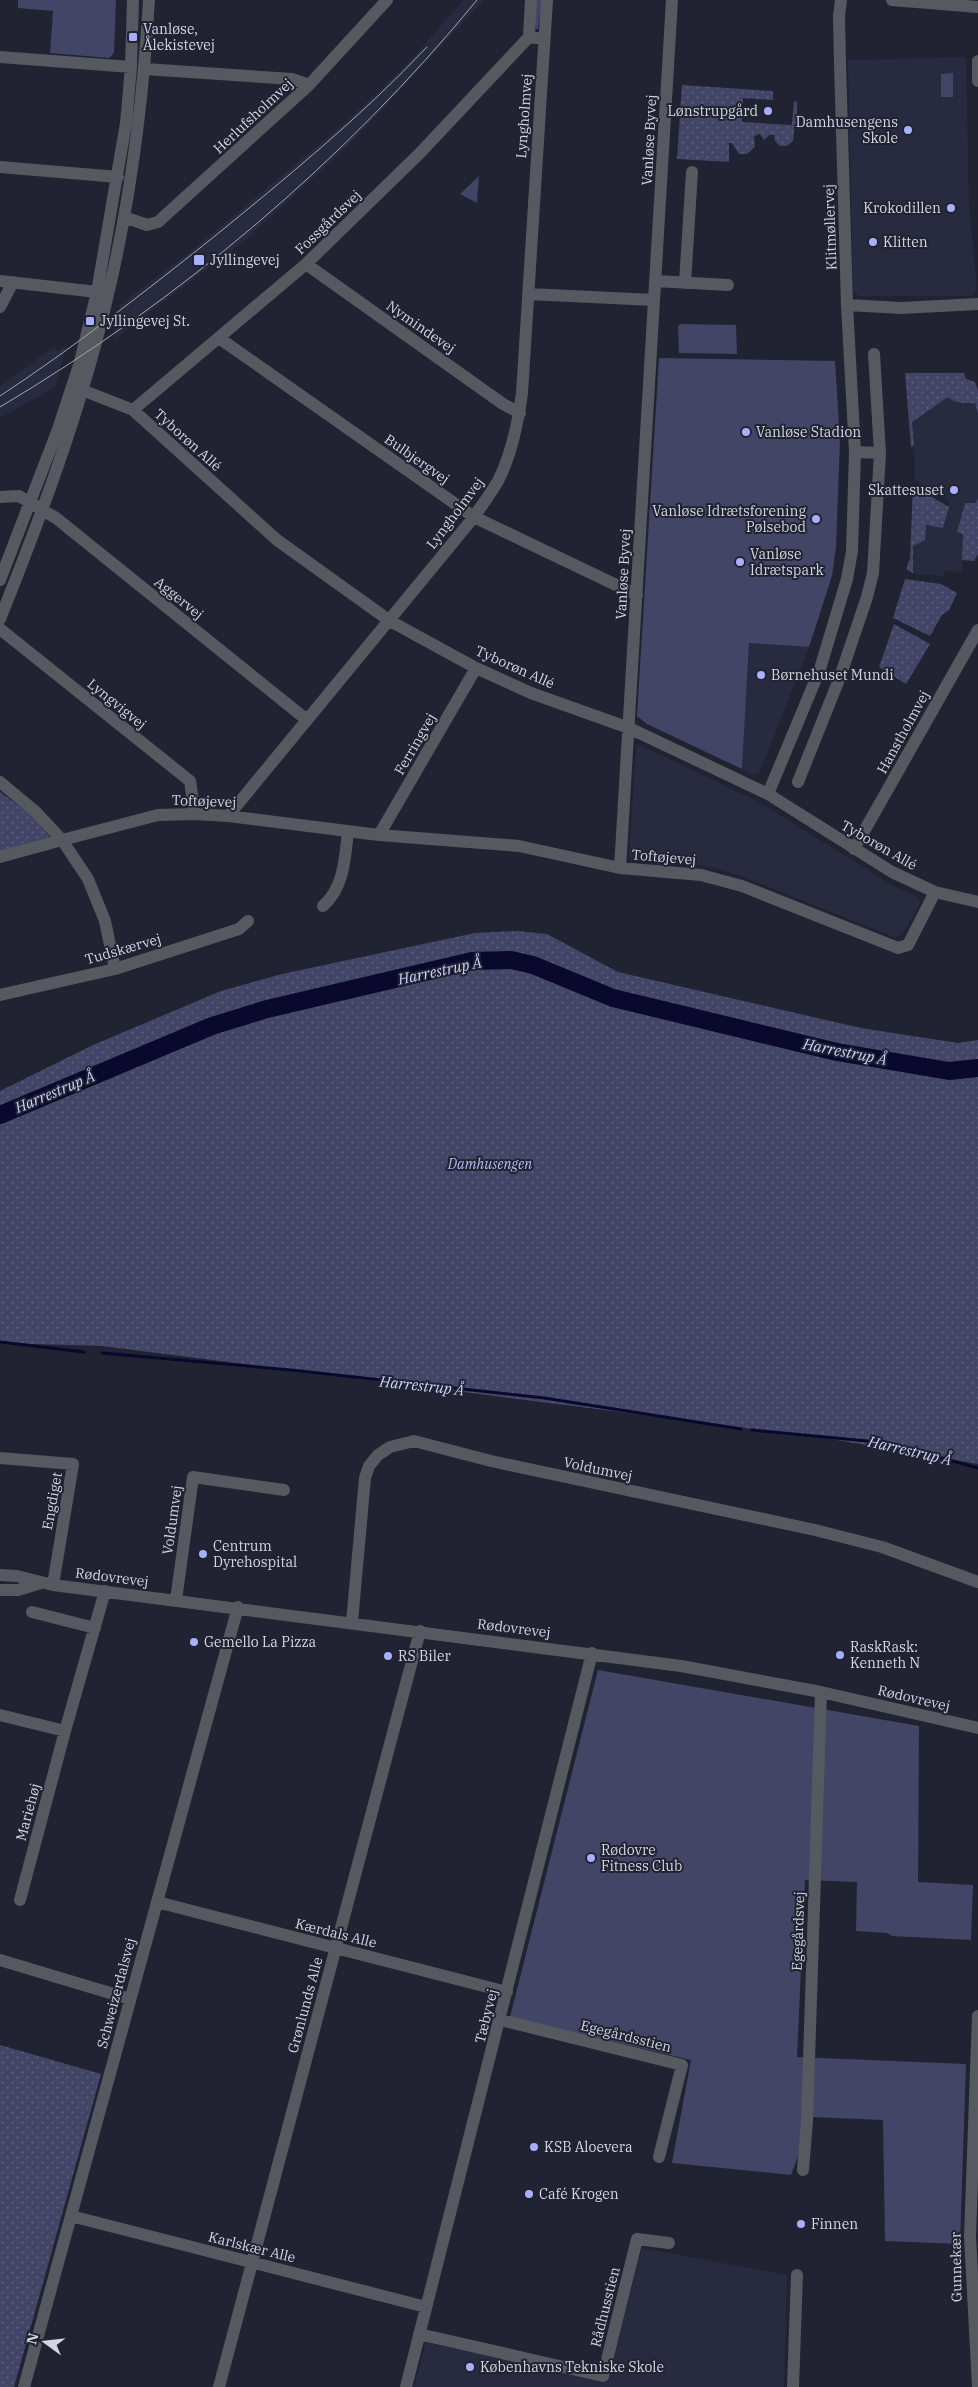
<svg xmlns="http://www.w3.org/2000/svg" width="978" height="2387" font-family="'IBM Plex Serif',serif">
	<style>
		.built { fill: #282a3f }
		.grass { fill: #424565 }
		.park { fill: url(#park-dots) }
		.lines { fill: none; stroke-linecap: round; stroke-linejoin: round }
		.stream { stroke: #0b082d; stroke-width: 3 }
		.river { stroke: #0b082d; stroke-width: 18 }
		.minor { stroke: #575960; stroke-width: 12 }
		.tram { stroke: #a3a5b0; stroke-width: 1 }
		.poi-dot { fill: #a8b0fc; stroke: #212332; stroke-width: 2 }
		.labels { text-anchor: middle; stroke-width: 4; stroke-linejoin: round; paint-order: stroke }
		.poi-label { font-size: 14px; fill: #d3d5df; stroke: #212332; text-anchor: start }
		.street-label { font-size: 14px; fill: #d3d5df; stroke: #212332 }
		.park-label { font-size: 14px; font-style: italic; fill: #b5bcf5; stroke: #212332 }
		.water-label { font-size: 15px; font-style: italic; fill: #cdd3ff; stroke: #212332 }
	</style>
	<defs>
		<pattern id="park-dots" width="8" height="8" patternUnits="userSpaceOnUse" patternTransform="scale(1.25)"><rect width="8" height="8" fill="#424565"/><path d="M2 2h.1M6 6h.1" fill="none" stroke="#5c5f7b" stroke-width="1.8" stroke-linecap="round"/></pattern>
	</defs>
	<rect width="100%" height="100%" fill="#212332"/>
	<path class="built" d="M464,0H484L347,147L244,241L113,340L120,305L191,251L346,122L404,67Z
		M966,57L969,204L977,289L972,296H859L853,291L848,60Z
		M67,344L55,387L0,418V386L54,347L58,351Z
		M948,396L964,404L975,403L978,414V498L975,503H965L957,532L963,534L962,572L944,571V576L913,574V546L926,525L943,528L950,501L915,481V461L912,422Z
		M749,643L809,647L760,772L753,775L742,769Z
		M640,745L757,801L892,885L918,897L920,904L902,935L894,937L742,876L718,869L700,865L632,860L629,856L636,748Z
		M642,2248L787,2275L784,2387H414L429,2330L610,2372Z"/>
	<path class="grass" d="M18,0H116L114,53L109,58L50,53L53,11L18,8Z
		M534,0H542L538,29H536Z
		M953,73V97H941V74Z
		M479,176L477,203L460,194Z
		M681,324L736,325L737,354L679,353L678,326Z
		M659,358L835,361L840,440L836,547L832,576L809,647L749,643L742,769L647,724L637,716Z
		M598,1670L919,1726L918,1882L973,1885L971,1940L892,1936L887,1933L856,1931L857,1882L805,1880L797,2057L966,2064L960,2244L885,2241L883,2120L813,2117L791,2175L672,2163L691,2060L510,2017Z"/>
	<path class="park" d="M682,85L773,91V100L743,98L742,122L792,125L794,101L797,102V124H795L793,141L787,146H780L775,141L774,135H769L764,140L760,134L754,136L755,147L747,154H739L732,143H729V162L677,159Z
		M905,373H964L966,379L975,382L978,391V414L975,403C966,404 954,403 948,397L912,422L914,446L911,447Z
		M913,486L949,507L943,528L926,525L925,540L913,546V573L907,570L908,562L910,560Z
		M978,498V554L974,561L962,560L963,534L957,532L965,503H975Z
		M905,579L941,584L957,593L949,610L942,615L930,636L893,618Z
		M894,624L930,644L906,684L879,667Z
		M0,792L33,816L50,837L0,852Z
		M517,931L547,934L618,972L861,1028L958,1043L978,1040V1464L825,1438L102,1346L0,1343V1091L93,1045L221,991L282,974L475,933Z
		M0,2045L101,2074L14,2387H0Z"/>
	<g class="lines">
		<path class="stream" d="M0,1342L84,1352
			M102,1353L291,1370L544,1398L741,1429
			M752,1430L888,1443L978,1468"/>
		<path class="river" d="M0,1115L212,1026L267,1009L472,961L511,960L533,965L613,998L837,1052L949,1071L978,1068"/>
		<path class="minor" d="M531,0L529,37L537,38
			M892,0L978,7
			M0,57L131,67
			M978,61V81
			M145,69L292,79L309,85
			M0,167L118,177
			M124,217L147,225L158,222L309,85L387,0
			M306,264L503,404L520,413
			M0,281L97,292
			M655,281L728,285
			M685,283L692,172
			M528,294L654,300
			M847,305L901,308L978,304
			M0,307L13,282
			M219,338L474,517L637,595
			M82,390L133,410L277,540L390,621L476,668L531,693L629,728L768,794L892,872L935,892L978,902
			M133,410L306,264L420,153L529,37
			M855,452L880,453
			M0,497L19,496L56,518L307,720
			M0,580L57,432L80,362L97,292L126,123L131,67L133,0
			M0,619C41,517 79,414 105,307C130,206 143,103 149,0
			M0,629L190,781L195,814
			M0,782L36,812L62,840L0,857
			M798,782L840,677L867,597L873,573L880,453L874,354
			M768,794L820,669L847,579L852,551L855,452L847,305L840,63L839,16L841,0
			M228,816L474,517C482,505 491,493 498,481C512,454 518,423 522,393L547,0
			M379,835L476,668
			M854,849L978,630
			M620,868L672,0
			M323,906C344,888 345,858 348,831
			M115,969L105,921L88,879L62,840L158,815L195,814L228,816L379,835L519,846L620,868L701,875L742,886L898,948L908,945L935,892
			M0,995L115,969L239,929L248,921
			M0,1458L73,1464L53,1585
			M0,1575L17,1576L53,1585L681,1666L821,1692L978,1728
			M0,1590H18L41,1583
			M176,1600L193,1477L284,1490
			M32,1612L95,1628
			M352,1622L365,1478L369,1466L378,1455L390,1447L414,1441L491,1461L815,1530L882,1547L978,1582
			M0,1715L65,1731
			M20,1900L65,1731L105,1591
			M157,1902L507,1992
			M0,1960L130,1999
			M978,2016L970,2236L978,2387
			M501,2020L682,2065L659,2157
			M803,2170L807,2121L821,1692
			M71,2216L426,2307
			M419,2334L603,2376L637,2239L669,2243
			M24,2387L238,1607
			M219,2387L420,1631
			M406,2387L592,1653
			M793,2387L797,2275"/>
		<path class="tram" d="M0,396C73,348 142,294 210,240C285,179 361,117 427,47
			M0,407C180,300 344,162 477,0"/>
	</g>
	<g class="poi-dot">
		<rect x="128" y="32" width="10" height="10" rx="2.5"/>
		<circle cx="768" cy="111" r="5"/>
		<circle cx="908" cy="130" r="5"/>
		<circle cx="951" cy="208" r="5"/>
		<circle cx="873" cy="242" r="5"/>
		<rect x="193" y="254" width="12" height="12" rx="2.5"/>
		<rect x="85" y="316" width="10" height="10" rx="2.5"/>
		<circle cx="746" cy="432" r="5"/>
		<circle cx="954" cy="490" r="5"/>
		<circle cx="816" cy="519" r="5"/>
		<circle cx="740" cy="562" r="5"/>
		<circle cx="761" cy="675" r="5"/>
		<circle cx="203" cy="1554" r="5"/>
		<circle cx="194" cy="1642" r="5"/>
		<circle cx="840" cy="1655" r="5"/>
		<circle cx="388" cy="1656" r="5"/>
		<circle cx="591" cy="1858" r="5"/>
		<circle cx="534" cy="2147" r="5"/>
		<circle cx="529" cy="2194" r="5"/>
		<circle cx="801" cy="2224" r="5"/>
		<circle cx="470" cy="2367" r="5"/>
	</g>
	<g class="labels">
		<g class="poi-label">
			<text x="143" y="34">Vanløse,<tspan x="143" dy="16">Ålekistevej</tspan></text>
			<text x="758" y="116" text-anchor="end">Lønstrupgård</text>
			<text x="898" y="127" text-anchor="end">Damhusengens<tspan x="898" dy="16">Skole</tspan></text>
			<text x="941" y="213" text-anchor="end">Krokodillen</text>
			<text x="883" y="247">Klitten</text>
			<text x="210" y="265">Jyllingevej</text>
			<text x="100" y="326">Jyllingevej St.</text>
			<text x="756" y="437">Vanløse Stadion</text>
			<text x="944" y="495" text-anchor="end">Skattesuset</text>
			<text x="806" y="516" text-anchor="end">Vanløse Idrætsforening<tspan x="806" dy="16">Pølsebod</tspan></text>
			<text x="750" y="559">Vanløse<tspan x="750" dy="16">Idrætspark</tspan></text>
			<text x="771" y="680">Børnehuset Mundi</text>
			<text x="213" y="1551">Centrum<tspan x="213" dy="16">Dyrehospital</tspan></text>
			<text x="204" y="1647">Gemello La Pizza</text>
			<text x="850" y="1652">RaskRask:<tspan x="850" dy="16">Kenneth N</tspan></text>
			<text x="398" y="1661">RS Biler</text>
			<text x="601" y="1855">Rødovre<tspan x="601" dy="16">Fitness Club</tspan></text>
			<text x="544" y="2152">KSB Aloevera</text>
			<text x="539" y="2199">Café Krogen</text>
			<text x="811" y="2229">Finnen</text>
			<text x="480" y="2372">Københavns Tekniske Skole</text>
		</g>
		<g class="street-label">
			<text transform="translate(253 116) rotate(-43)" y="5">Herlufsholmvej</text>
			<text transform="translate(524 116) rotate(-86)" y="5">Lyngholmvej</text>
			<text transform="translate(649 140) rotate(-87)" y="5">Vanløse Byvej</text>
			<text transform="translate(328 222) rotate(-44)" y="5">Fossgårdsvej</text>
			<text transform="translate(830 227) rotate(-92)" y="5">Klitmøllervej</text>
			<text transform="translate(421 327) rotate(35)" y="5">Nymindevej</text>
			<text transform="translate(188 440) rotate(42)" y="5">Tyborøn Allé</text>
			<text transform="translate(417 459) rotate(35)" y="5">Bulbjergvej</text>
			<text transform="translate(455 513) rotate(-53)" y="5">Lyngholmvej</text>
			<text transform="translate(623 574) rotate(-87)" y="5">Vanløse Byvej</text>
			<text transform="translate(179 598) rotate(39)" y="5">Aggervej</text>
			<text transform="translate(515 667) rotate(24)" y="5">Tyborøn Allé</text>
			<text transform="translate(117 704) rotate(39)" y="5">Lyngvigvej</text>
			<text transform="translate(903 732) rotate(-61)" y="5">Hanstholmvej</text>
			<text transform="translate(415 744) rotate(-60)" y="5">Ferringvej</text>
			<text transform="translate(204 801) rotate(2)" y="5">Toftøjevej</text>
			<text transform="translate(879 845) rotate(30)" y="5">Tyborøn Allé</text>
			<text transform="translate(664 857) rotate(5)" y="5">Toftøjevej</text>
			<text transform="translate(123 949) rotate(-16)" y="5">Tudskærvej</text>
			<text transform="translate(598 1469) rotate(12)" y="5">Voldumvej</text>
			<text transform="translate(52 1501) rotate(-80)" y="5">Engdiget</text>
			<text transform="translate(172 1520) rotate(-82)" y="5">Voldumvej</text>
			<text transform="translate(112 1577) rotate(7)" y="5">Rødovrevej</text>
			<text transform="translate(514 1628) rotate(7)" y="5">Rødovrevej</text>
			<text transform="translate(914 1698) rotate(13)" y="5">Rødovrevej</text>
			<text transform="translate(28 1812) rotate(-75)" y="5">Mariehøj</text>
			<text transform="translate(798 1931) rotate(-88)" y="5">Egegårdsvej</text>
			<text transform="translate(336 1933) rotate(14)" y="5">Kærdals Alle</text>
			<text transform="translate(116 1993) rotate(-75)" y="5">Schweizerdalsvej</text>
			<text transform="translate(305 2005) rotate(-75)" y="5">Grønlunds Alle</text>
			<text transform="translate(486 2016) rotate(-76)" y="5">Tæbyvej</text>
			<text transform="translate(626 2036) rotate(14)" y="5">Egegårdsstien</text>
			<text transform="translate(252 2247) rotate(14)" y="5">Karlskær Alle</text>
			<text transform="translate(956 2267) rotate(-91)" y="5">Gunnekær</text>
			<text transform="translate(605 2307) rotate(-76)" y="5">Rådhusstien</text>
		</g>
		<g class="park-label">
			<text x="490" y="1169">Damhusengen</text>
		</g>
		<g class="water-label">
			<text transform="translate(440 971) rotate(-12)" y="5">Harrestrup Å</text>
			<text transform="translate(845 1052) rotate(11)" y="5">Harrestrup Å</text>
			<text transform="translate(55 1092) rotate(-23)" y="5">Harrestrup Å</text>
			<text transform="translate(422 1386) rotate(6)" y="5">Harrestrup Å</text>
			<text transform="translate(910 1451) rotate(13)" y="5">Harrestrup Å</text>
		</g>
	</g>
	<g transform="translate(45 2342) rotate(285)" stroke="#212332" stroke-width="4" paint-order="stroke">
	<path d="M0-4L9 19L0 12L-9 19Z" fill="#d3d5df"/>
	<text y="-8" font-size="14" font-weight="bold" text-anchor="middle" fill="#d3d5df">N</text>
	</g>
</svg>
